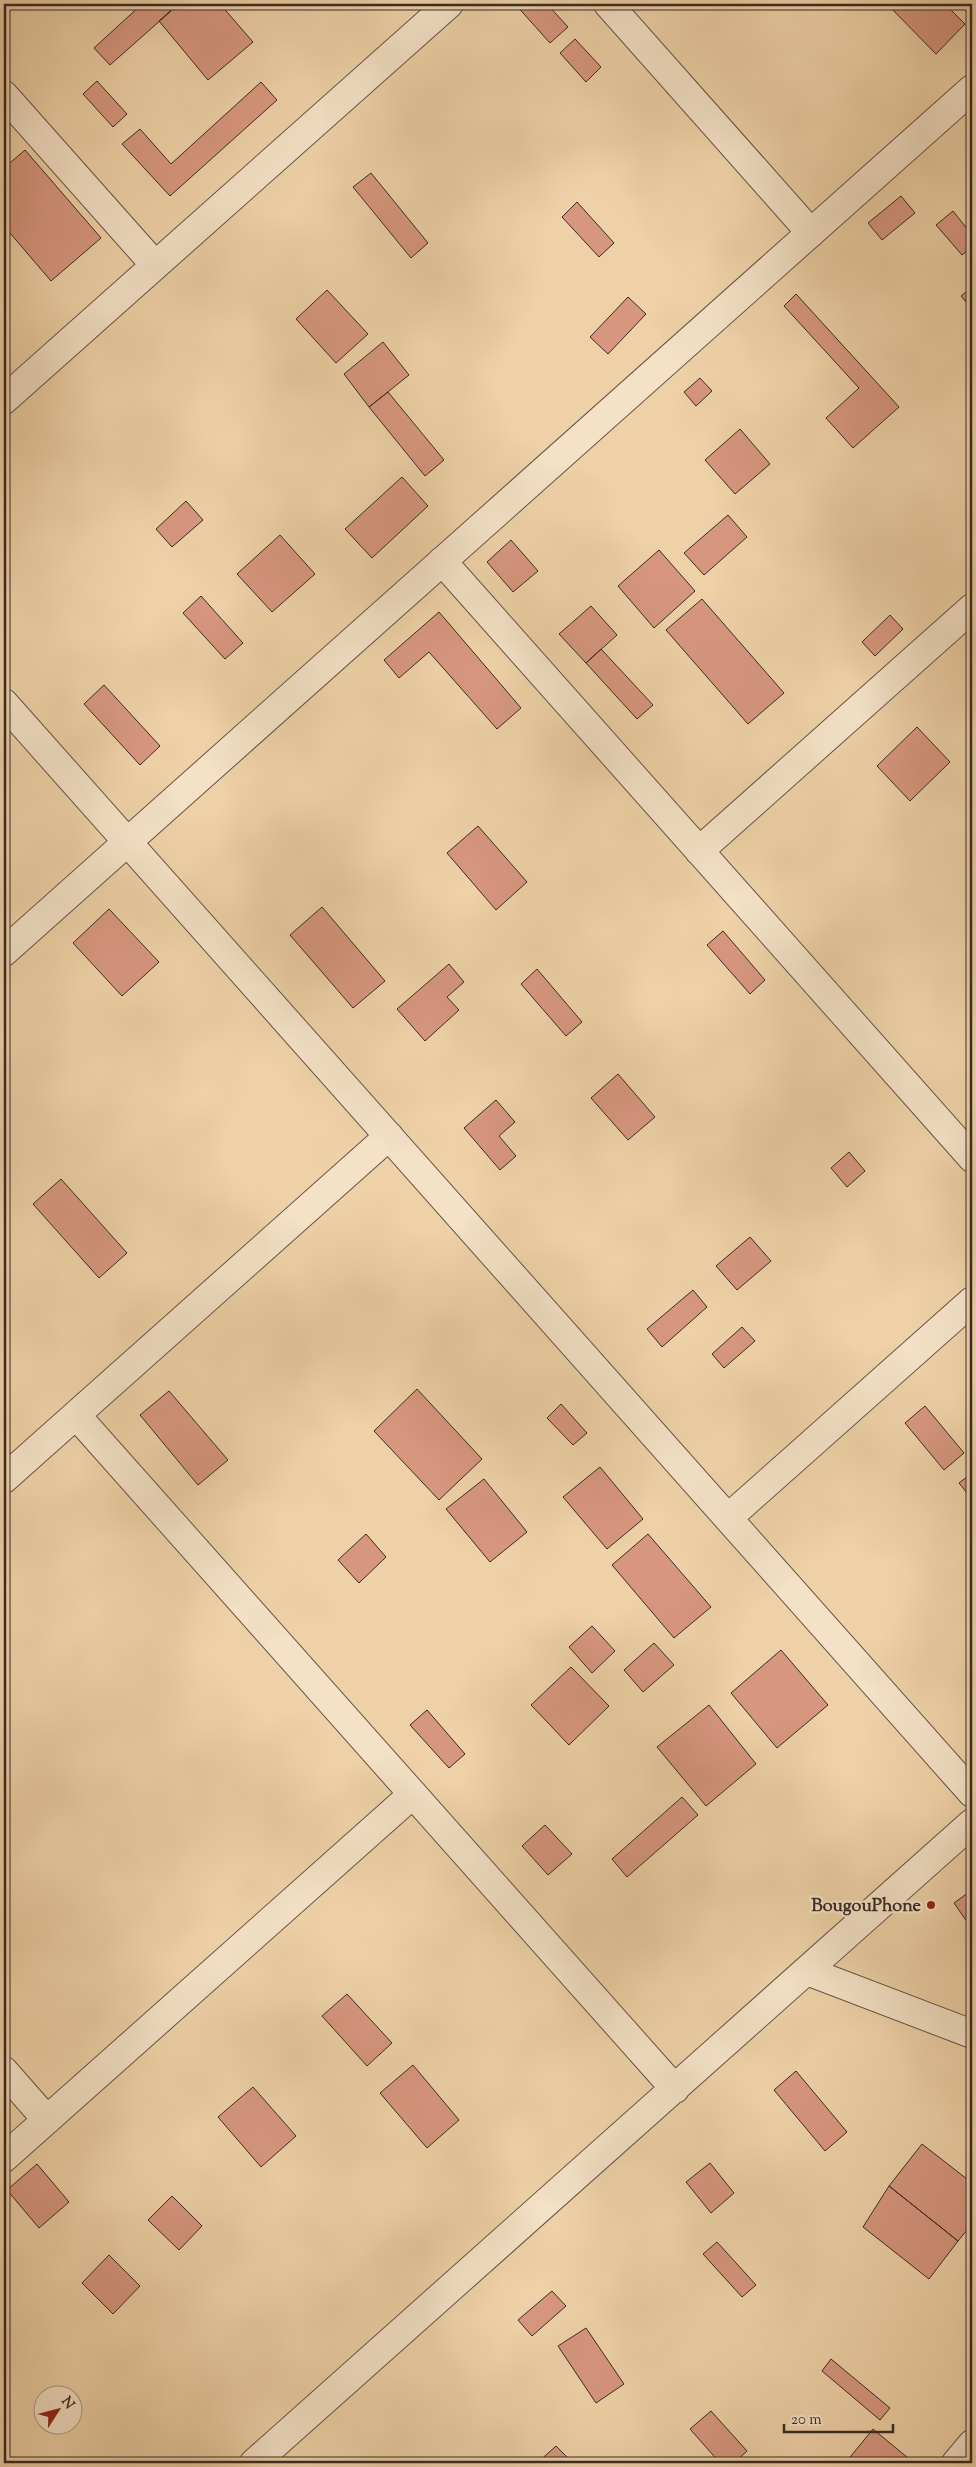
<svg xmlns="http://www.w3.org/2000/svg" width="976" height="2467" font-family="'Sorts Mill Goudy',serif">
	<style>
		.building { fill: #d7977f; stroke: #392b25 }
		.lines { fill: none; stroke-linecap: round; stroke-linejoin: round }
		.minor-casing { stroke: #665446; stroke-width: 30 }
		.minor { stroke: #f4e1c6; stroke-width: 28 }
		.poi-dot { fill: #8f2418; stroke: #f4e1c6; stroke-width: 2 }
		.labels { text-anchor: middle; stroke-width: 4.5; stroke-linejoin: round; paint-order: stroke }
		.poi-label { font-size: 18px; font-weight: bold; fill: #392b25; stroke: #f4e1c6; text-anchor: end }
	</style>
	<rect width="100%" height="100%" fill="#eed1a7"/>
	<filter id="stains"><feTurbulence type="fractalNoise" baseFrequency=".004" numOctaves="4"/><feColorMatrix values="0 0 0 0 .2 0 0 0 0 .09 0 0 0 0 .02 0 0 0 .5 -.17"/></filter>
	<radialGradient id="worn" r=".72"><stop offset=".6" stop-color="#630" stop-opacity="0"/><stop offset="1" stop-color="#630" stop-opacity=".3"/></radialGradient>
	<path class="building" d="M142,4H164L171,11L110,65L94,48Z
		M178,4H220L253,42L208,80L159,21Z
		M515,4H547L568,27L550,43Z
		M887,4H945L965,24L936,54Z
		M575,39L601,67L586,82L560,53Z
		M97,81L127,114L113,127L83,94Z
		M261,82L277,100L170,196L122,144L140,129L171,164Z
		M25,150L101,238L51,281L4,226V168Z
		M371,173L428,243L411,258L353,187Z
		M901,196L915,213L882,240L868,223Z
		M577,202L614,243L599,257L562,217Z
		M953,211L972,235V247L962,255L936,225Z
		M972,287V309L961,296Z
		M327,290L368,334L336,363L296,319Z
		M796,294L899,407L853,448L826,418L859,388L784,306Z
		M628,297L646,314L608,354L590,337Z
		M383,342L409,375L369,407L344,374Z
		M700,378L712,391L696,406L684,392Z
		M388,392L444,460L425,476L369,407Z
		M740,429L770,464L735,494L705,460Z
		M402,477L428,506L372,558L345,529Z
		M186,501L203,520L172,547L156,529Z
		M728,515L747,537L704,575L684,553Z
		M280,535L315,574L272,612L237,574Z
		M511,540L538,571L513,592L487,562Z
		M659,550L695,591L654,628L618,586Z
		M201,596L243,643L225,659L183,613Z
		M702,599L784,693L748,724L666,630Z
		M591,606L617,635L586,663L559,634Z
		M439,612L521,708L497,729L429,652L399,678L384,660Z
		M890,615L903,629L875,656L862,642Z
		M601,649L653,705L637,719L586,663Z
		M104,685L160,746L140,765L84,704Z
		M917,727L950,762L910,801L877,766Z
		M478,826L527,882L496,910L447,853Z
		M322,907L385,981L353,1008L290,935Z
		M109,909L159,962L122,996L73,943Z
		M723,931L765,980L750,994L707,945Z
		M449,964L464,982L447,997L459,1010L425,1041L397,1009Z
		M537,969L582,1022L566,1036L521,984Z
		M618,1074L655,1117L628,1140L591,1098Z
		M496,1100L515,1122L499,1136L516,1156L500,1170L464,1128Z
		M849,1152L865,1171L847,1187L831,1168Z
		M61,1179L127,1253L99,1278L33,1204Z
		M750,1237L771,1261L737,1290L716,1266Z
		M693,1290L707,1307L662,1347L647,1329Z
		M742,1327L755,1341L724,1368L712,1354Z
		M417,1389L482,1459L439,1500L374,1431Z
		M169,1391L228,1460L198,1485L140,1415Z
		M561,1404L587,1433L573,1445L547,1418Z
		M925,1406L964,1453L944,1470L905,1423Z
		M600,1467L643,1519L607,1549L563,1497Z
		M972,1473V1499L959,1483Z
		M484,1479L527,1532L490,1562L446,1509Z
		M366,1534L386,1557L359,1583L338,1560Z
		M648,1534L711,1607L674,1638L612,1565Z
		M592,1626L615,1651L592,1673L569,1647Z
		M654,1643L674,1665L643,1692L624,1670Z
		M781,1650L828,1705L777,1748L731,1693Z
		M571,1667L609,1706L569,1745L531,1705Z
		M709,1705L756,1764L706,1806L657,1747Z
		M427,1710L465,1754L449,1768L410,1725Z
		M682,1797L698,1815L627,1877L612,1859Z
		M545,1825L572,1854L548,1875L522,1846Z
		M972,1890V1929L954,1903Z
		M347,1994L392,2043L367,2066L322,2016Z
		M413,2065L459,2120L427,2148L380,2093Z
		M796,2071L847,2132L825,2151L774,2090Z
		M253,2087L296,2136L261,2167L218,2117Z
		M922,2144L972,2183V2224L958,2241L889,2186Z
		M710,2163L734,2193L711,2213L686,2182Z
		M37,2164L69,2202L39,2228L7,2190Z
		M889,2186L958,2241L929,2279L863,2227Z
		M172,2196L202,2226L179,2250L148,2220Z
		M717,2242L756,2285L742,2297L703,2254Z
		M109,2255L140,2286L113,2314L82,2283Z
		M552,2291L566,2306L532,2336L518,2320Z
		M586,2328L624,2384L596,2403L558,2346Z
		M831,2359L890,2408L880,2420L822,2371Z
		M711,2411L747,2451L734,2463H720L690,2429Z
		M873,2429L908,2458L904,2463H850L847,2461Z
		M556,2446L573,2463H537Z"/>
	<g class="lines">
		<g class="minor-casing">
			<path id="minor" d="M608,4L811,233
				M4,95L155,265
				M4,400L449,4
				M442,561L972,1158
				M4,703L972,1793
				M699,851L972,608
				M4,952L972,89
				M76,1415L675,2089
				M4,1479L389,1136
				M728,1518L972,1301
				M807,1971L972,2034
				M4,2071L47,2120
				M4,2158L413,1794
				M254,2463L972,1823
				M956,2463L972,2444"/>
		</g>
		<use href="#minor" class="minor"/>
	</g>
	<circle class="poi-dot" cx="931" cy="1905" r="5"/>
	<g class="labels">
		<g class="poi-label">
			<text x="921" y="1911">BougouPhone</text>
		</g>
	</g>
	<rect width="976" height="2467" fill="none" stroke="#eed1a7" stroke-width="20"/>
	<rect x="5" y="5" width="966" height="2457" fill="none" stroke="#392b25" stroke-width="2.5"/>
	<rect x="10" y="10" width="956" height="2447" fill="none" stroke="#392b25"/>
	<g transform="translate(58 2410) rotate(54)"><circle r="24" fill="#f4e1c6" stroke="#a99886"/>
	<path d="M0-4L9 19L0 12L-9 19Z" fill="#8f2418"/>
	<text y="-8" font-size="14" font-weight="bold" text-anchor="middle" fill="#392b25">N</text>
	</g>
	<path d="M784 2424v8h109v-8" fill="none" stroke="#392b25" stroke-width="2.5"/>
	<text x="791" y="2424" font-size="15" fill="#392b25" stroke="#f4e1c6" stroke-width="4" paint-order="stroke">20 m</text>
	<rect width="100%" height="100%" filter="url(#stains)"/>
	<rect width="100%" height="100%" fill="url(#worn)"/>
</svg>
